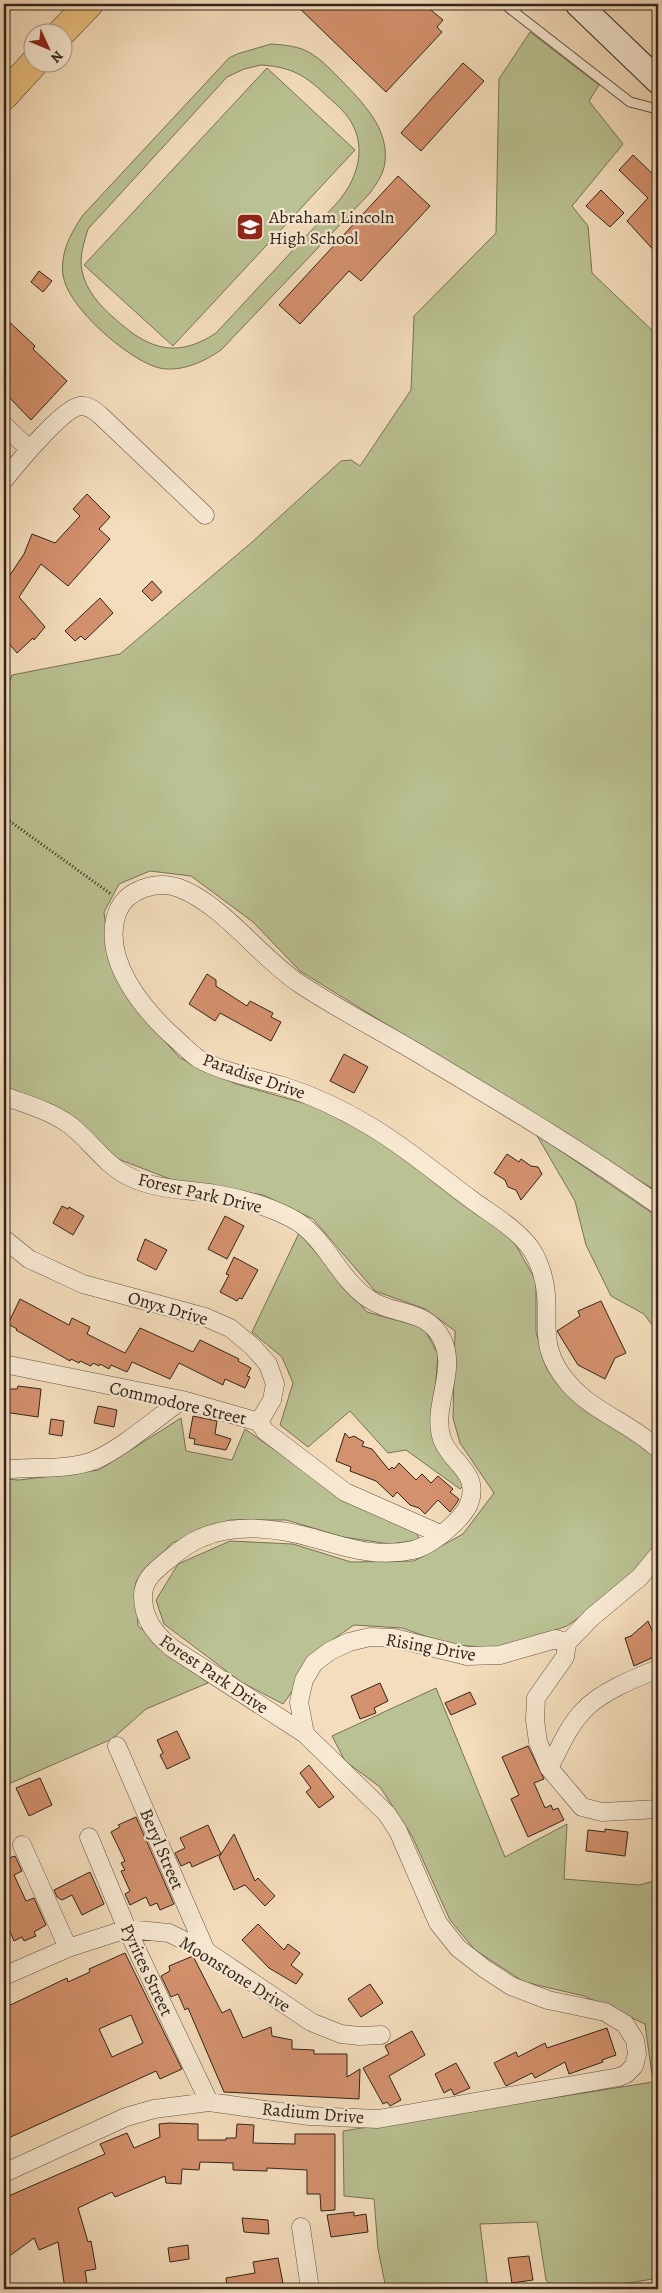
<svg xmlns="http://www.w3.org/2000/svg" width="662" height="2293" font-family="Alegreya,serif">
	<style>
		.green { fill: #bac192; stroke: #767257; fill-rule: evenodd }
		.building { fill: #d4916d; stroke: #31241c; fill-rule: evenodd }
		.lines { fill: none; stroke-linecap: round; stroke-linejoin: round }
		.lane-casing { stroke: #625244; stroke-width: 11 }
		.street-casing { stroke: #625244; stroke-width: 19 }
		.secondary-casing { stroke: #31241c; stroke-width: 27 }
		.primary-casing { stroke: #31241c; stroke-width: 29 }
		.path { stroke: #31241c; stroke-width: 3; stroke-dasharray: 1 2.5; stroke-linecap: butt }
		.lane { stroke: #f8e9d3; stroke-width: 9 }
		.street { stroke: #f8e9d3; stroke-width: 18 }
		.secondary { stroke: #f8e9d3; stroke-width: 25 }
		.primary { stroke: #eabe7e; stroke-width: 28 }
		.labels { text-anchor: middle; stroke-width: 4.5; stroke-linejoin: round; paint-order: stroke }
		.poi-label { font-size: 18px; fill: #31241c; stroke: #f8e9d3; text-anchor: start }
		.street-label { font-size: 18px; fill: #31241c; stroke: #f8e9d3 }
	</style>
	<rect width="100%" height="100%" fill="#f4ddbc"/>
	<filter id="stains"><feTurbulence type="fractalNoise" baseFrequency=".004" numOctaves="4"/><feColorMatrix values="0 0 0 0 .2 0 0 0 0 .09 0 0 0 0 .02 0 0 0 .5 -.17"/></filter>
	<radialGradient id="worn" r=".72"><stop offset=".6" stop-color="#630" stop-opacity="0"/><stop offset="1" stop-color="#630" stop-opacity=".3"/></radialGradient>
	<path class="green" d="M530,32L599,85L589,101L623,144L572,206L588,226L592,273L658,336V1192L300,971L253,922L191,876L150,871L119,884L104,912L110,962L140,1014L180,1058L236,1084L314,1106L372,1136L513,1240L536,1281V1332L547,1369L584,1407L643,1444L658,1463V1542L621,1588L567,1626L502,1648L451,1645L402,1628L354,1625L315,1652L299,1682L283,1704L241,1682L164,1624L156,1600L178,1564L230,1541L293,1544L351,1562L414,1561L463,1534L494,1493L460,1443L453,1418L455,1331L425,1309L375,1291L313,1219L263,1195L175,1181L118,1159L83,1129L4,1087V699L12,675L120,654L251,543L341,461L351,460L360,466L411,390L414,316L496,233L499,79Z
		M271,44C285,45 300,46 312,54C323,61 332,71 341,80C362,102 389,128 385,162C384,174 376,184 370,193L221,350C204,362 178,374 156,367C127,358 67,307 63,275C60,252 71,233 83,215L229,58L237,54ZM261,65C293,67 306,76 328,97C336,104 344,111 350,120C368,148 357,181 336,204L216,333C175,360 147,348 114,318C99,305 86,290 82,271C79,256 84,243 88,229L227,77L244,69Z
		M267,68L355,150L173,346L84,265Z
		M536,1134L658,1217V1333L644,1314L611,1296L586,1245L575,1201Z
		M299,1233L367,1312L424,1328L438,1354L432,1430L437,1449L464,1485L460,1489L406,1450L388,1453L350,1411L308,1447L280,1425L293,1383L282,1357L252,1332Z
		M181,1418L186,1451L232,1460L245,1429L341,1497L416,1530L419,1540L390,1544L343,1537L286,1520H230L172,1543L136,1582L138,1626L208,1683L146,1709L112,1739L4,1786V1479L19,1480L99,1470Z
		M436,1688L505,1857L567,1824L564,1879L639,1885L658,1880V2278L595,2289H556L546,2280L537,2222L480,2224L488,2289H386L378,2249L374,2199L344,2196L343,2131L653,2082L645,2024L584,1996L524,1982L475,1950L450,1920L412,1836L380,1787L345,1761L332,1736Z"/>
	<path class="building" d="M295,4H412L418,9L426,6L443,20L437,27L442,32L386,92Z
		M463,63L484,81L421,151L401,133Z
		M633,155L658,179V255L627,221L648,198L619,170Z
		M398,176L430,206L361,281L349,271L300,324L279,305Z
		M601,190L624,213L610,227L586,206Z
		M39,271L52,281L43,292L31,282Z
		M4,317L35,346L33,349L67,381L31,420L4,392Z
		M87,494L110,517L99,529L110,539L68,586L41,564L19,597L45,627L34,640L33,638L17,653L4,638V584L24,554L32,534L55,543L80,516L73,509Z
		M152,581L162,592L152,601L142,591Z
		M100,598L113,613L85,640L81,636L75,641L65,631Z
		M207,974L216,980V986L247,1006L250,1001L273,1013L271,1017L281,1022L271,1041L220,1013L215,1021L189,1004Z
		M344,1054L368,1067L354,1093L330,1081Z
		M507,1154L519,1162L521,1159L531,1166L538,1167L542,1174L521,1200L516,1190L508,1187L505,1180L494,1173Z
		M62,1206L68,1209L69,1207L84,1216L73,1235L53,1223Z
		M225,1216L244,1226L227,1259L208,1249Z
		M145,1239L167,1250L156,1270L137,1260Z
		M234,1257L258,1270L242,1299L239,1298L237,1301L220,1292L229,1275L226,1274Z
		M20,1299L69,1325L72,1318L90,1327L87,1334L125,1353L140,1328L193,1352L200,1340L239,1359L238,1361L251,1368L247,1376L250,1377L245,1388L225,1379L223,1385L179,1363L170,1379L132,1362L127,1372L111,1365L109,1369L100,1364L99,1366L93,1363L91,1366L80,1361L79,1363L71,1359L70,1361L16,1330L17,1329L8,1324Z
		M601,1301L626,1353L615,1358L605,1379L578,1365L557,1331L580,1316L578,1311Z
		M18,1386L41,1389L38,1417L4,1412V1389H17Z
		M98,1406L117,1410L114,1427L94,1423Z
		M193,1416L217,1421L215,1434L231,1439L226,1450L194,1444L195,1439L189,1438Z
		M51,1419L64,1421L62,1436L49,1434Z
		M345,1433L349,1438L354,1436L364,1442L362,1446L372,1449L389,1470L392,1467L394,1469L399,1463L416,1480L422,1474L431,1483L438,1476L453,1489L450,1492L459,1499L456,1504L450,1512L438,1500L425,1514L419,1508L410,1505L397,1492L393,1497L376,1481L350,1471L351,1467L336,1461Z
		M648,1621L658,1645V1655L634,1666L625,1638L631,1636Z
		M380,1683L388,1701L374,1708L376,1713L360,1719L351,1696Z
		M470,1692L476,1704L451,1715L445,1703Z
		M177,1731L190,1758L167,1769L160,1755L163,1753L157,1740Z
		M528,1746L544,1779L534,1783L545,1808L551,1805L553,1810L558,1808L564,1820L528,1837L511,1799L519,1795L502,1757Z
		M309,1765L334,1797L319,1808L306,1792L311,1788L300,1773Z
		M40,1778L52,1805L29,1816L16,1788Z
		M136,1817L174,1904L160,1910L157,1903L150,1906L146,1897L130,1905L125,1894L130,1891L121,1871L125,1870L121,1863L125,1861L111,1832L120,1827L118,1825Z
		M208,1825L221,1854L234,1834L255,1881L258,1878L275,1896L265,1906L245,1885L234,1890L219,1857L221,1854L192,1867L190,1862L181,1866L175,1853L185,1848L180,1838Z
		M605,1829L628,1832L625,1856L586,1851L588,1830L605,1832Z
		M4,1853L6,1859L15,1856L22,1871L14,1875L26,1901L34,1898L46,1925L34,1932L36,1936L24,1941L22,1937L14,1941L4,1918L9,1916L4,1905Z
		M90,1872L104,1904L82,1915L72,1895L62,1900L57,1897L54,1890Z
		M258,1924L284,1950L288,1944L300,1953L291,1965L303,1974L296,1984L269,1968L242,1940Z
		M125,1953L182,2069L160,2079L156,2071L4,2140V2008L67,1978L68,1982L90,1972L89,1969ZM131,2015L143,2043L112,2057L99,2029Z
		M193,1956L222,2013L230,2009L243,2038L271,2027L272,2036L292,2040V2049L314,2050V2054H347V2077L360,2069L359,2099L224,2092L188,2008L185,2010L178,1994L171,1997L161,1976L170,1971L169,1966Z
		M370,1984L383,2003L361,2017L348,1999Z
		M607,2028L616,2055L602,2060L603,2062L569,2074L565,2062L535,2078L532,2073L506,2086L494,2063L516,2052L518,2057L545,2043L547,2048Z
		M412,2031L425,2055L389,2076L401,2100L390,2106L387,2102L383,2104L363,2068L389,2054L385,2046Z
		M456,2063L470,2088L454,2095L451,2089L444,2093L435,2074Z
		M169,2123L198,2124V2140H226V2138H236L237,2124L254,2125L253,2143L295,2144V2134H335V2210L321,2211L320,2194H307V2170L267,2168V2171L233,2170V2163L200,2162L199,2170L182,2169L181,2184L166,2183L165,2176L115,2197L112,2192L78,2208L88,2242L91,2241L96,2269L85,2271L88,2289H65L58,2242L39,2250L34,2238L4,2260V2198L105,2154L100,2144L127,2133L134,2148L160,2137L159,2124Z
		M354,2212V2216L366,2214L368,2232L331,2237L327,2215Z
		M242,2218L268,2220L269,2234L244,2232Z
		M188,2245L189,2259L170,2262L168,2248Z
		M529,2256L533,2280L512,2283L508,2258Z
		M278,2258L284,2288L227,2289L226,2278L255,2273L253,2262Z"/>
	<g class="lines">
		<g class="lane-casing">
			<path id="lane" d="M504,4L630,102L657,109"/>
		</g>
		<g class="street-casing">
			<path id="street" d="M4,425L29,449
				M4,480C16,465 63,408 80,406C88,405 94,410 100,415L205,515
				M4,1096C25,1104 48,1110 67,1123C89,1138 102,1162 126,1175C153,1190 185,1189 215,1194C240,1198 268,1206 291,1218C326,1236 337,1278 369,1299C393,1316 427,1308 442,1339C458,1371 431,1407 442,1439C450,1463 481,1472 469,1504C462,1520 431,1546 413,1550C376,1558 348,1548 313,1538C278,1528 234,1523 201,1538C188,1543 178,1552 168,1560C156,1570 143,1579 143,1596C143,1619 155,1634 172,1648L305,1734L387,1814L398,1831L438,1923L458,1948L485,1969L511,1986L548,2000L605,2012L625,2024L635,2040L637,2054L634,2066L626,2074L619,2077L378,2119L309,2116L209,2102L154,2109L126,2117L4,2173
				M658,1205C583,1151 501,1103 421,1055C381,1031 339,1010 300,984C260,958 224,905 179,888C157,880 126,889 117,913C101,960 144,1011 177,1040C184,1046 191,1054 199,1059C225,1073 256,1078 283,1086C315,1096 342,1109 370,1126C406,1147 438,1175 472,1200C491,1214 514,1227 529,1246C535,1254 539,1263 542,1273C555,1315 532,1342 569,1384C593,1412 632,1424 658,1449
				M4,1239L29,1259L83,1284L205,1317L230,1328L252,1346L268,1364L275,1384L272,1400L259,1422
				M4,1364L182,1400L259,1422L265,1431L345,1492L440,1534
				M10,1469C37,1467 70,1470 95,1460C124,1447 155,1419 182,1400
				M658,1555L640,1577L592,1617L567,1643L565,1657L536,1698L535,1720L538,1742L549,1768L582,1807L602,1812L658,1809
				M305,1734L299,1702L304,1680L314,1663L330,1651L349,1642L370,1637L394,1638L467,1656L500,1655L556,1639L567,1643
				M117,1746L206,1951
				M549,1768C559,1749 568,1727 583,1711C600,1692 635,1678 658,1669
				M89,1837L127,1929L209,2102
				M22,1845L68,1948
				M4,1976L68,1948L127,1929L169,1933L206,1951L311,2022L341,2034L360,2036L381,2035
				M301,2227L310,2289"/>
		</g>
		<g class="secondary-casing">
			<path id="secondary" d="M578,4L658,81"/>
		</g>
		<g class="primary-casing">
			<path id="primary" d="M62,32L89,4
				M4,96L35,62"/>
		</g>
		<path class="path" d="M4,817L111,894"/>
		<use href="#lane" class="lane"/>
		<use href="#street" class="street"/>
		<use href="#secondary" class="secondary"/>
		<use href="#primary" class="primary"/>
	</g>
	<defs>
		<g id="school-square" transform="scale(1.4375)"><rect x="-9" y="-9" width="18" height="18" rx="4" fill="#8f2418" stroke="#f8e9d3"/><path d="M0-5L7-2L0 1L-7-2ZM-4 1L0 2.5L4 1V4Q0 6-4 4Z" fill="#fff"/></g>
	</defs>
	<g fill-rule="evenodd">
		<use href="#school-square" x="250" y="227"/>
	</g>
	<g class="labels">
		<g class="poi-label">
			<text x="269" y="223">Abraham Lincoln<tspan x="269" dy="21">High School</tspan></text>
		</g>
		<g class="street-label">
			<text transform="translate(254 1076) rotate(19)" y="6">Paradise Drive</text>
			<text transform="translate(200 1193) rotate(13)" y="6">Forest Park Drive</text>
			<text transform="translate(168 1308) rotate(16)" y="6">Onyx Drive</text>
			<text transform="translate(178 1403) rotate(13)" y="6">Commodore Street</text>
			<text transform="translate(431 1647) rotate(10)" y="6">Rising Drive</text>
			<text transform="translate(214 1674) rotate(34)" y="6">Forest Park Drive</text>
			<text transform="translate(162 1849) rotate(67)" y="6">Beryl Street</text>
			<text transform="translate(147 1970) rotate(65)" y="6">Pyrites Street</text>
			<text transform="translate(235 1974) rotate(32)" y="6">Moonstone Drive</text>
			<text transform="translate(313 2113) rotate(5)" y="6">Radium Drive</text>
		</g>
	</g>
	<rect width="662" height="2293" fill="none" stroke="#f4ddbc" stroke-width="20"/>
	<rect x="5" y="5" width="652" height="2283" fill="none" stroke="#31241c" stroke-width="2.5"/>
	<rect x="10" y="10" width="642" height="2273" fill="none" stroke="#31241c"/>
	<g transform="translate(48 48) rotate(134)"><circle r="24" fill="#f8e9d3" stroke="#a89a8a"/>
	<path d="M0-4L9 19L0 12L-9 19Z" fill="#8f2418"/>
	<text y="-8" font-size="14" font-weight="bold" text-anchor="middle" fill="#31241c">N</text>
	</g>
	<rect width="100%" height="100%" filter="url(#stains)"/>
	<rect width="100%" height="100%" fill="url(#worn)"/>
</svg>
